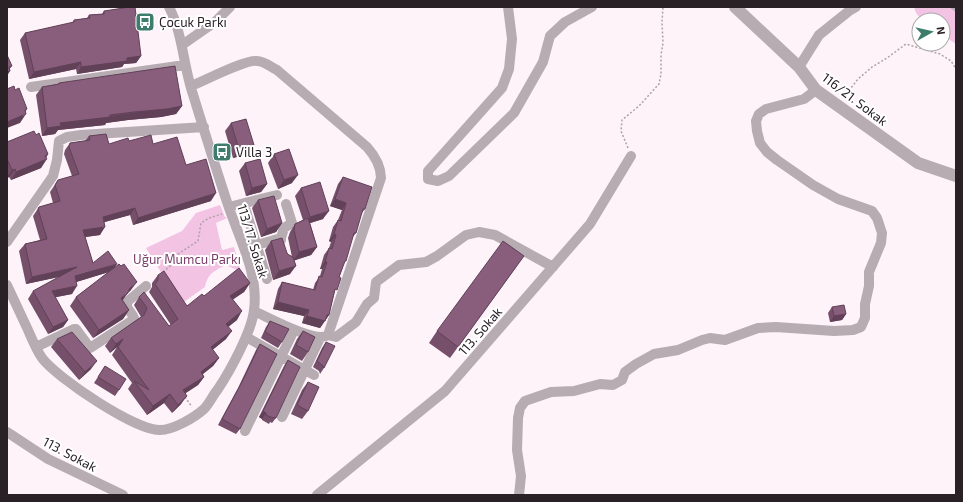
<svg xmlns="http://www.w3.org/2000/svg" width="963" height="502" font-family="'Exo 2',sans-serif">
	<style>
		.green { fill: #f3c3e3 }
		.lines { fill: none; stroke-linecap: round; stroke-linejoin: round }
		.path { stroke: #aca3a8; stroke-width: 1.5; stroke-dasharray: 2 2; stroke-linecap: butt }
		.service { stroke: #b6acb2; stroke-width: 5 }
		.minor { stroke: #b6acb2; stroke-width: 10 }
		.tertiary { stroke: #b6acb2; stroke-width: 12 }
		.wall { fill: #76506b }
		.shaded-wall { fill: #604157 }
		.building { fill: #895d7c; stroke: #604157 }
		.labels { text-anchor: middle; stroke-width: 4; stroke-linejoin: round; paint-order: stroke }
		.poi-label { font-size: 13px; fill: #292126; stroke: #fff; text-anchor: start }
		.street-label { font-size: 13px; fill: #292126; stroke: #fff }
		.park-label { font-size: 13px; fill: #793d68; stroke: #fff }
	</style>
	<rect width="100%" height="100%" fill="#fdf3f9"/>
	<path class="green" d="M914,7H956V44L943,35V20C929,20 918,23 914,7Z
		M220,205L225,217L227,218L216,223L222,250L234,247L241,272L226,265C214,271 208,273 205,287L181,304L146,248L182,231L196,213Z"/>
	<g class="lines">
		<path class="path" d="M844,97L858,79L872,67L887,58L906,44L940,54L951,61L956,69
			M628,148L621,131L622,120L639,106L659,84L661,74V55L663,43L662,22L663,7
			M163,272L176,261L178,254L198,241L201,223L209,218L222,214
			M185,397L192,407"/>
		<path class="service" d="M953,7L956,9"/>
		<path class="minor" d="M508,7L512,39L509,69L502,88L428,171V179L438,181L449,176L514,113L543,62L550,36L565,22L592,7
			M182,45L215,22L230,7
			M799,67L819,35L849,11L856,7
			M191,86C204,81 246,59 257,61C264,61 271,67 277,70L367,147C375,156 381,166 381,178L328,335C316,344 268,317 254,311
			M31,87L185,65
			M229,207L277,195
			M246,211L267,279
			M281,238L284,228L292,223L286,204
			M7,242L53,176L57,160L59,141L67,137L81,135L204,127
			M250,247L281,238V240
			M7,285C14,300 21,315 28,330C32,339 36,349 42,358C57,378 136,431 160,430C173,430 194,418 204,409C209,404 213,395 218,389C230,371 252,331 254,310C259,274 239,238 228,205C215,166 203,127 191,88C183,61 182,32 169,7
			M328,335L336,337L356,322L367,304L374,298L376,282L399,265L426,262L437,256L466,235L479,232L495,235L553,267
			M246,337L314,375
			M36,347L74,329H76L90,348L133,320L134,318C132,312 124,308 128,301L146,286
			M282,417L320,338
			M245,431L294,330
			M7,432L48,459L123,495
			M317,495L445,391L590,224L631,156
			M519,495L521,476L517,450L518,418L520,408L525,401L551,392L574,391L600,384L613,385L622,380L625,372L636,364L654,354L678,350L702,340L710,338L725,340L758,328L776,327L834,331L853,330L861,327L865,318V304L869,286V272L881,243L882,233L877,218L872,211L838,199L813,185L777,160L767,152L760,143L757,131L756,121L759,114L766,109L804,99L816,90"/>
		<path class="tertiary" d="M735,7L799,67L816,90L918,163L956,176"/>
	</g>
	<path class="wall" d="M104,11L141,56L136,63L124,64L122,67L77,74L76,69L29,79L20,40L25,33L72,23L74,20L87,18L89,15L102,14Z
		M59,83L182,106L176,114L161,117L128,120L106,123L105,125L58,130L55,134L42,136L36,95L42,87L57,85Z
		M231,123L248,154L233,158L225,131Z
		M36,135L48,154L41,168L11,180L9,177L7,178V142Z
		M89,136L109,144L129,141L153,144L186,165L211,201L133,225L130,215L104,222L100,235L85,237L93,263L114,268L131,290L127,294L122,300L129,310L123,319L93,338L70,306L76,297L109,272L76,282L72,294L55,297L68,320L63,327L48,334L28,299L33,291L59,277L26,284L19,251L25,244L40,240L33,216L39,207L53,203L50,192L58,180L72,176L64,154L65,150L70,143L85,141Z
		M274,154L292,183L278,189L268,163Z
		M245,163L267,184L261,192L246,196L239,171Z
		M343,177L365,209L361,214L356,233L352,238L334,294L329,315L320,328L302,323L304,316L273,309L278,289L282,282L313,290L315,283L320,276L322,269H320L324,255L329,248L331,242L329,241L333,227L338,220L342,210L330,206L338,184Z
		M301,188L323,219L310,223L317,247L311,255L294,260L290,274L273,280L265,250L271,241L287,253L289,255L292,257L288,238L290,232L295,224L303,220L295,196Z
		M258,200L282,223L276,232L261,237L252,208Z
		M516,267L450,358L429,343L437,331Z
		M158,275L187,306L204,296L250,283L244,292L233,299L237,320L228,326L226,339L212,350L219,358L213,366L203,374L204,377L198,385L185,393L181,404L172,413L164,403L147,415L128,389L132,383L112,355L117,347L110,353L105,346L111,338L141,317L134,305L139,297L169,326L171,325L149,292L152,287V283Z
		M832,307L846,314L842,320L830,322L828,313Z
		M270,321L282,342L278,348L261,338L266,327Z
		M303,331L308,352L302,361L290,354L297,339Z
		M57,339L91,369L79,380L51,347Z
		M326,342L324,368L320,374L319,371L313,367L322,348Z
		M260,344L240,429L236,434L218,425L238,388L256,350Z
		M288,360L276,418L272,423L270,422L269,424L262,420V419L259,417L284,366Z
		M105,366L119,390L115,396L94,383Z
		M308,382V411L302,419L291,414L302,390Z"/>
	<path class="shaded-wall" d="M141,56L136,63L124,64L122,67L77,74L81,67L127,58Z
		M81,62L76,69L29,79L34,72Z
		M12,66L7,72L10,71L7,76V69L9,67Z
		M182,106L176,114L161,117L128,120L106,123L105,125L58,130L55,134L42,136L47,128L60,123Z
		M27,109L23,116L26,114L20,123L7,128V122Z
		M254,145L248,154L233,158L239,149Z
		M48,154L44,161L47,159L41,168L11,180L16,172Z
		M15,169L9,177L7,178V177L12,170Z
		M298,175L292,183L278,189L284,180Z
		M267,184L261,192L246,196L252,188Z
		M216,193L211,201L133,225L138,218Z
		M335,199L346,203L342,210L330,206Z
		M135,208L130,215L98,224L103,217Z
		M329,211L323,219L304,225L310,217Z
		M282,223L276,232L261,237L267,229Z
		M105,227L100,235L78,238L83,230Z
		M334,234L336,235L331,242L329,241Z
		M317,247L311,255L293,261L299,252Z
		M325,262H327L322,269H320Z
		M117,264L112,271L70,284L75,276Z
		M296,266L290,274L273,280L279,271Z
		M77,267L72,274L26,284L32,277Z
		M137,282L131,290L124,296L130,288Z
		M250,283L244,292L225,305L230,296Z
		M77,286L72,294L47,299L52,291Z
		M127,294L121,303V298Z
		M278,302L309,310L304,316L273,309Z
		M129,310L123,319L93,338L99,330Z
		M242,311L237,320L221,333L226,324Z
		M846,314L842,320L830,322L834,316Z
		M327,315H329L320,328L302,323L307,316Z
		M68,320L63,327L48,334L53,327Z
		M232,331L226,339L205,356L211,347Z
		M123,339L117,347L110,353L116,344Z
		M219,358L213,366L195,380L201,372Z
		M97,361L91,369L79,380L85,372Z
		M204,377L198,385L177,399L183,390Z
		M170,394L164,403L147,415L153,406Z
		M187,396L181,404L172,413L178,405Z
		M263,411L266,413L262,419L259,417Z"/>
	<path class="building" d="M130,7H135L141,56L127,58V61L81,67V62L34,72L25,33L74,22V20L90,18L89,15L104,14V11Z
		M7,55L12,66L9,67L10,71L7,72Z
		M175,66L182,106L167,109L134,112L110,115V117L60,123L61,126L47,128L42,87L59,84V83Z
		M14,86L15,90L19,88L27,109L25,110L26,114L7,122V89Z
		M246,119L254,145L239,149L231,123Z
		M34,131L36,135L39,133L48,154L45,156L47,159L16,172L15,169L12,170L7,159V142Z
		M106,134L109,144L128,138L129,141L151,135L153,144L177,137L186,165L206,159L216,193L138,218L135,208L103,217L105,227L83,230L93,263L108,251L117,264L75,276L77,286L52,291L68,320L53,327L33,291L77,267L32,277L25,244L47,239L38,209L39,207L60,201L55,185L58,180L79,174L69,147L70,143L90,140L89,136Z
		M289,149L298,175L284,180L274,154Z
		M260,159L267,184L252,188L245,163Z
		M343,177L372,187L365,209H363L356,233H354L346,261H345L339,277L341,278L337,290L335,289L329,315H327L325,321L307,316L309,310L278,302L282,282L315,290L319,276L322,277L327,262H325L329,248L332,249L336,235L334,234L338,220L341,221L346,203L335,199Z
		M320,182L329,211L310,217L301,188Z
		M274,196L282,223L267,229L258,200Z
		M308,218L317,247L299,252L294,230L295,224Z
		M282,238L287,253L289,255L293,257L296,266L279,271L271,241Z
		M503,241L524,256L458,347L437,331Z
		M119,264L121,266L124,264L137,282L130,288L127,294L121,298L129,310L99,330L76,297Z
		M239,268L250,283L230,296L242,311L226,324L232,331L211,347L219,358L201,372L204,377L183,390L187,396L178,405L170,394L153,406L134,381L149,390L118,347L123,339L116,344L111,338L144,315L147,308L139,297L144,292L169,326L178,319L155,284L158,280V275L164,271L187,306L202,294L204,296Z
		M844,305L846,314L834,316L832,307Z
		M270,321L289,329L282,342L265,332Z
		M303,331L315,337L308,352L296,345Z
		M72,332L97,361L85,372L57,339Z
		M326,342L335,346L324,368L323,366L317,361Z
		M260,344L277,354L240,429L222,419L242,382Z
		M288,360L300,367L276,418L274,417L273,418L266,415V413L263,411Z
		M105,366L126,379L119,390L98,377Z
		M308,382L319,387L308,411L297,405Z"/>
	<defs>
		<g id="bus-square" transform="scale(1)"><rect x="-9" y="-9" width="18" height="18" rx="4" fill="#3e7d6b" stroke="#fff"/><path d="M-5-6H5V4H4V6H2V4H-2V6H-4V4H-5ZM-3.5-4V0h7V-4ZM-3.5 1.2v1.5H-2V1.2ZM2 1.2v1.5H3.5V1.2Z" fill="#fff"/></g>
	</defs>
	<g fill-rule="evenodd">
		<use href="#bus-square" x="145" y="22"/>
		<use href="#bus-square" x="222" y="152"/>
	</g>
	<g class="labels">
		<g class="poi-label">
			<text x="159" y="27">Çocuk Parkı</text>
			<text x="236" y="157">Villa 3</text>
		</g>
		<g class="street-label">
			<text transform="translate(855 99) rotate(37)" y="5">116/21. Sokak</text>
			<text transform="translate(253 241) rotate(73)" y="5">113/17. Sokak</text>
			<text transform="translate(480 331) rotate(-49)" y="5">113. Sokak</text>
			<text transform="translate(70 454) rotate(28)" y="5">113. Sokak</text>
		</g>
		<g class="park-label">
			<text x="187" y="264">Uğur Mumcu Parkı</text>
		</g>
	</g>
	<rect width="963" height="502" fill="none" stroke="#292126" stroke-width="16"/>
	<g transform="translate(931 32) rotate(82)"><circle r="19" fill="#ffffff" stroke="#a9a6a8"/>
	<path d="M0-3L7 15L0 10L-7 15Z" fill="#3e7d6b"/>
	<text y="-6" font-size="11" font-weight="bold" text-anchor="middle" fill="#292126">N</text>
	</g>
</svg>
